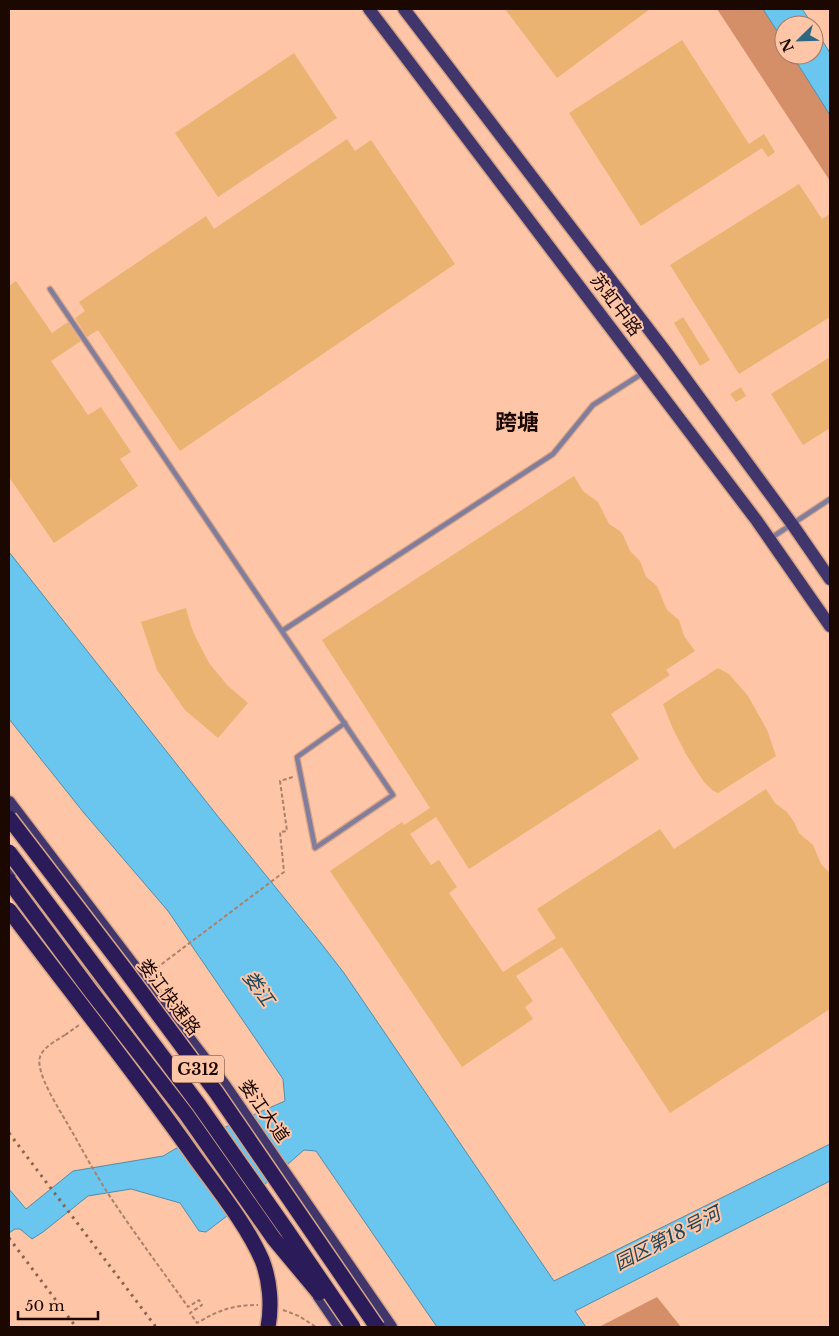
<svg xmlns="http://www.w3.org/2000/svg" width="839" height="1336" font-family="'Libre Baskerville','Noto Sans SC',serif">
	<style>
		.green { fill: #d58f68 }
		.water { fill: #6ac6ef; stroke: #528da8 }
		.building { fill: #ebb372 }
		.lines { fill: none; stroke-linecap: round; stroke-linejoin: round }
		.lane-casing { stroke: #d5a388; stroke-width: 7 }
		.primary-casing { stroke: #d5a388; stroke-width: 15 }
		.path { stroke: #ac816b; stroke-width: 2; stroke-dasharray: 4 2.5; stroke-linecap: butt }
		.lane { stroke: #807d9d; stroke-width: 4.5 }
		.primary { stroke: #40366c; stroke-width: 12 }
		.rail { stroke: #886350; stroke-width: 3; stroke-dasharray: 2.5 5; stroke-linecap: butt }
		.highway-bridge-casing { stroke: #d5a388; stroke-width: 18; stroke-linecap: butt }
		.path-bridge { stroke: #ac816b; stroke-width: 2; stroke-dasharray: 4 2.5; stroke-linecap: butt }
		.highway-bridge { stroke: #2b1c59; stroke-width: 15 }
		.labels { text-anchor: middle; stroke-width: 4; stroke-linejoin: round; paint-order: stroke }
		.shield { fill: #fec5a6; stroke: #5f4132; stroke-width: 1 }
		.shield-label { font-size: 16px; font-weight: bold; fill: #1b0801 }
		.street-label { font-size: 18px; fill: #1b0801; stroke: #fec5a6 }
		.water-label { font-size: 19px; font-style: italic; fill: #1f4759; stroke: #fec5a6 }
		.district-label { font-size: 22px; font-weight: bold; fill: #1b0801; stroke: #fec5a6 }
	</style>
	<rect width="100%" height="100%" fill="#fec5a6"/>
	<path class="green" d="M717,9H763L784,42V55H792L830,115V181Z
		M657,1297L681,1327H599Z"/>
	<path class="water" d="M763,9H802L813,25H784V42Z
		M814,27L830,53V115L792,55H814Z
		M9,552L216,814L320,942L344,973L554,1281L830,1144V1181L575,1311L586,1327H437L316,1151L304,1150L240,1206L206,1232L199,1231L180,1203L131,1189L88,1196L43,1232L32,1239L20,1229H15L9,1233V1189L26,1209L73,1171L163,1156L175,1149L285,1101L283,1079L168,911L84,813L9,719Z"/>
	<path class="building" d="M505,9H650L557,78Z
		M682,40L749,144L764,134L775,152L768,157L762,148L641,226L569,113Z
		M294,53L337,118L218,197L175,133Z
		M347,139L355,151L371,140L455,264L180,451L98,330L87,337L75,318L85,311L79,302L206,216L214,229Z
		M799,184L822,219L830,214V317L739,374L670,265Z
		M16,281L52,333L68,322L81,341L51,361L88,415L101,407L131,452L120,459L138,486L54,543L9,477V286Z
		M683,317L710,360L700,366L674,323Z
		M830,357V428L803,445L771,394Z
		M741,387L746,396L736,402L730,394Z
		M574,476L583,491L598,502L609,524L620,531L623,535L630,551L640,561L646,577L657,586L667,610L679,620L684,636L695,651L666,670L670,675L611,714L639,759L469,869L436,817L410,834L431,865L439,860L457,887L449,893L503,972L556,938L537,909L660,829L674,849L766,789L775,803L787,812L794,822L799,833L813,845L821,864L830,873V1009L670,1113L562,947L516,976L533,1001L525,1007L533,1019L462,1067L330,871L402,822L404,825L430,808L322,640Z
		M186,608L191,626L196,638L209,663L228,686L248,703L218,738L185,710L157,670L141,622Z
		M718,668L729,674L748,696L767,730L776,756L718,793L712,790L704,782L687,756L673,729L663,704Z"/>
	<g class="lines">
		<g class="lane-casing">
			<path id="lane" d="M50,289L393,795L315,848L297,757L345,723
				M771,538L830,499
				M282,631L553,454L593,405L643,373"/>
		</g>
		<g class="primary-casing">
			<path id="primary" d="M369,9L757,521L830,626
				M404,9L666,352L792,524L830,579
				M9,802L225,1086L391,1327
				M9,867L99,984L174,1087
				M312,1286L340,1327"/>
		</g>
		<path class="path" d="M167,960L284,872L280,832L287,831L280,781L293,777
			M65,1035C57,1040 43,1047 40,1057C35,1072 59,1109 67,1123C81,1147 94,1172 109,1195C134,1233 162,1270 188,1307L199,1300L202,1305L190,1313L197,1323C219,1310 233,1305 258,1305
			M283,1310L299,1316L316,1327"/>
		<use href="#lane" class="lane"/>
		<use href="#primary" class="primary"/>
		<path class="rail" d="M9,1133L156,1327
			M9,1238L76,1327"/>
		<g class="highway-bridge-casing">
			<path id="highway-bridge" d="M9,818L123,967L216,1092L377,1327
				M9,852L199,1105L286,1229L353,1327
				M9,881L90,990L186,1114L274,1239L319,1293
				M9,910C70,991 133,1070 191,1152C215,1186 246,1223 262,1260C270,1280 272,1306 268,1327"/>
		</g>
		<path class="path-bridge" d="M146,976L167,960
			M65,1035L79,1025"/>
		<use href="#highway-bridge" class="highway-bridge"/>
	</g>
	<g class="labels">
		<rect class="shield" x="172" y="1055.5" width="52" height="27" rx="4"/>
		<g class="shield-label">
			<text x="198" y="1075">G312</text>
		</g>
		<g class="street-label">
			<text transform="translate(616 305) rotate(53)" y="6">苏虹中路</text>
			<text transform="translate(169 997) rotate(53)" y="6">娄江快速路</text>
			<text transform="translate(264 1111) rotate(55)" y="6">娄江大道</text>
		</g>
		<g class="water-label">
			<text transform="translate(259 988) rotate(54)" y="7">娄江</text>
			<text transform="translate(667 1238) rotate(-27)" y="7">园区第18号河</text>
		</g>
		<g class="district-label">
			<text x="517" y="430">跨塘</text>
		</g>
	</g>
	<rect width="839" height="1336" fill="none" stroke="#1b0801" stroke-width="20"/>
	<g transform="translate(799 40) rotate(247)"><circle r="24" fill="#fec5a6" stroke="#a37964"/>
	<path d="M0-4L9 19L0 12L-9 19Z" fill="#2e6781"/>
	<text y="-8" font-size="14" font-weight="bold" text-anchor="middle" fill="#1b0801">N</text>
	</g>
	<path d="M18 1311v8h80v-8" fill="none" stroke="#1b0801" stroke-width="2.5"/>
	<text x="25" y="1311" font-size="15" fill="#1b0801" stroke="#fec5a6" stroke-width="4" paint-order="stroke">50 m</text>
</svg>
